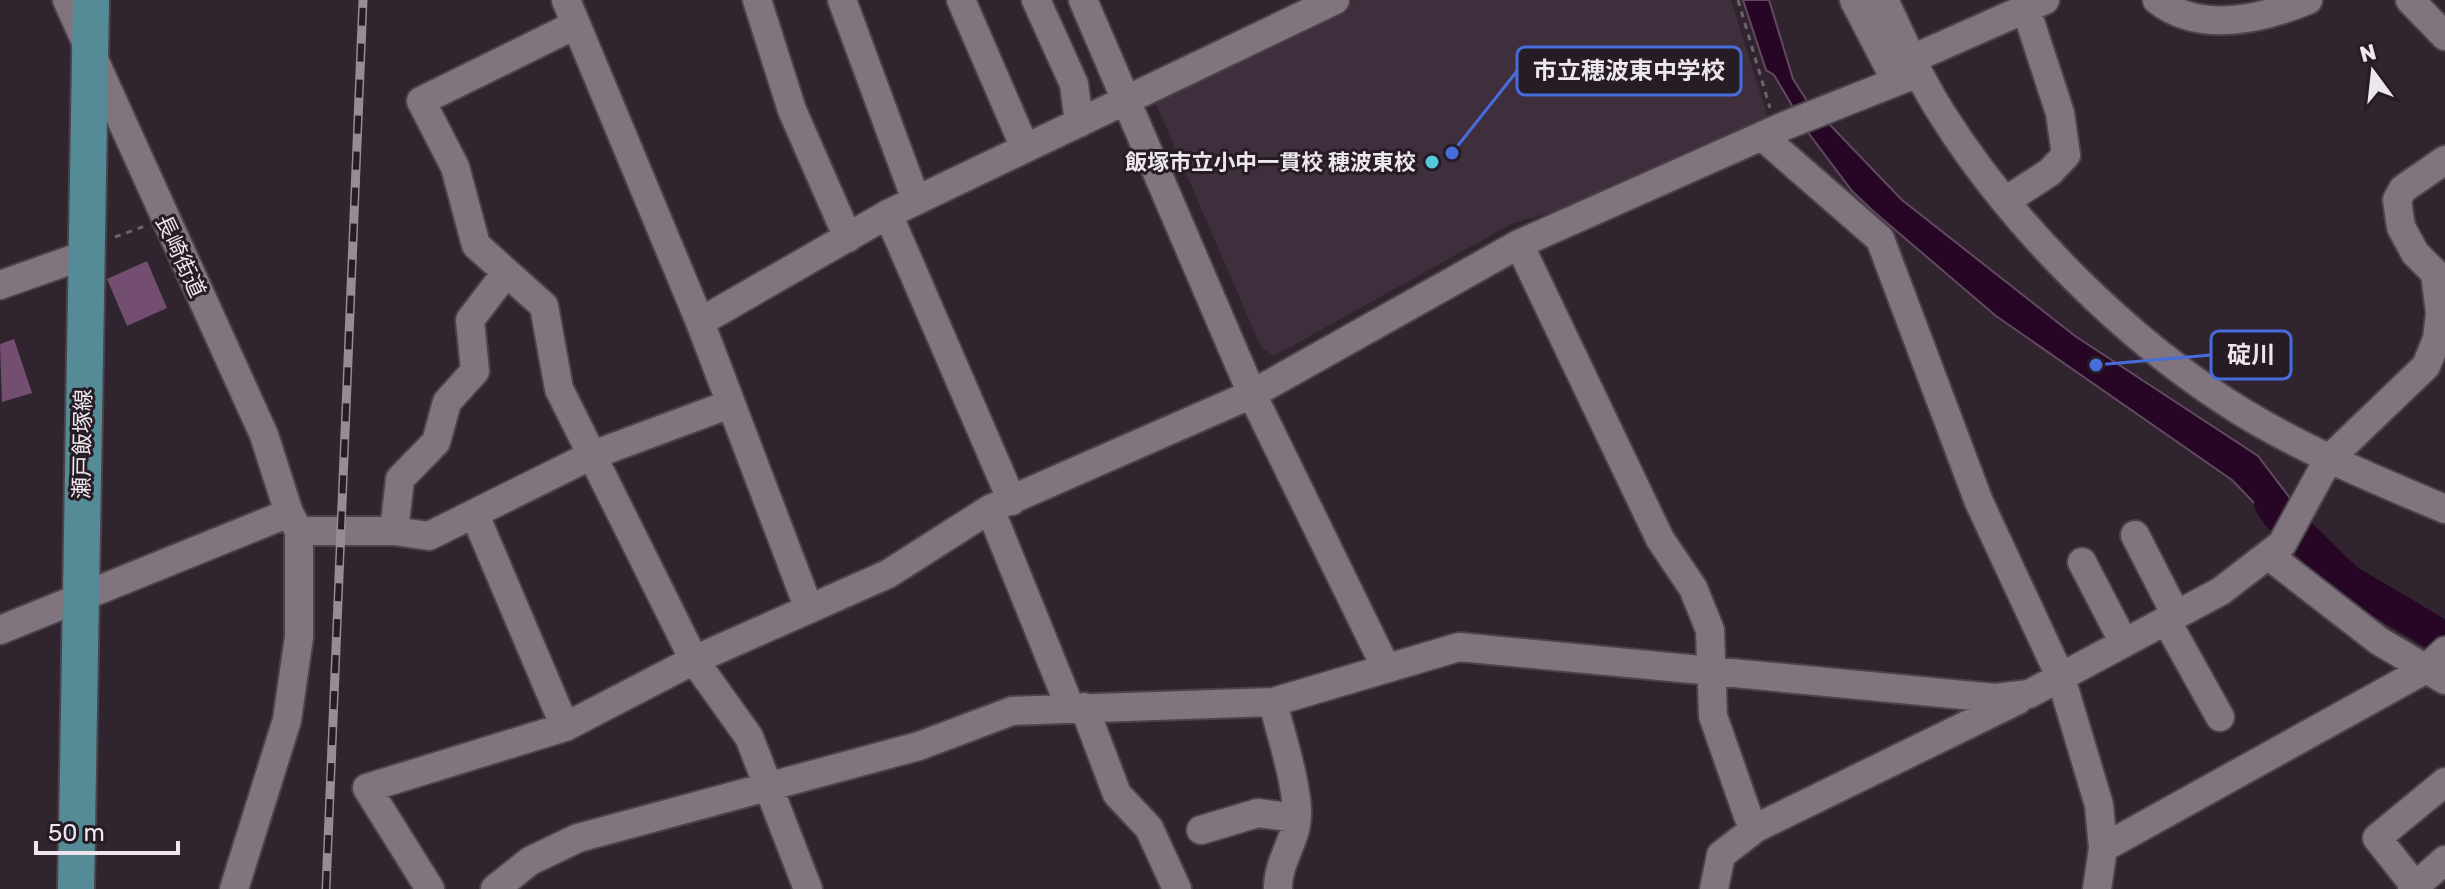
<svg xmlns="http://www.w3.org/2000/svg" width="2445" height="889" font-family="Rubik,'Noto Sans JP',sans-serif">
	<style>
		.built { fill: #3f2f3d }
		.water { fill: #260624; stroke: #624960; stroke-width: 2 }
		.lines { fill: none; stroke-linecap: round; stroke-linejoin: round }
		.river { stroke: #260624; stroke-width: 34 }
		.building { fill: #734e70 }
		.minor-casing { stroke: #4b424a; stroke-width: 32 }
		.major-casing { stroke: #4b424a; stroke-width: 40 }
		.path { stroke: #6d636c; stroke-width: 3; stroke-dasharray: 6 6; stroke-linecap: butt }
		.minor { stroke: #80747f; stroke-width: 28 }
		.major { stroke: #548b97; stroke-width: 36 }
		.rail-casing { stroke: #958c94; stroke-width: 9 }
		.rail { stroke: #261c25; stroke-width: 6; stroke-dasharray: 18; stroke-linecap: butt }
		.poi-dot { fill: #53cbdb; stroke: #261c25; stroke-width: 3 }
		.labels { text-anchor: middle; stroke-width: 6; stroke-linejoin: round; paint-order: stroke }
		.poi-label { font-size: 22px; font-weight: bold; fill: #eee6ed; stroke: #261c25; text-anchor: end }
		.street-label { font-size: 22px; fill: #eee6ed; stroke: #261c25 }
		.leader { fill: none; stroke: #476cdc; stroke-width: 3 }
		.callout-dot { fill: #476cdc; stroke: #261c25; stroke-width: 3 }
		.callout { fill: #261c25; stroke: #476cdc; stroke-width: 3 }
		.callout-label { font-size: 24px; text-anchor: middle; font-weight: bold; fill: #eee6ed }
	</style>
	<rect width="100%" height="100%" fill="#30252f"/>
	<path class="built" d="M1355,0H1731L1770,124L1596,200L1513,223L1274,356L1261,347L1153,97Z"/>
	<path class="water" d="M1743,0H1769L1793,79L1807,101L1902,200L2075,336L2258,456L2299,510L2286,536L2232,480L1996,316L1873,211L1852,191L1807,131L1774,75L1766,70Z"/>
	<g class="lines">
		<path class="river" d="M2271,503L2279,515L2347,581L2445,639"/>
	</g>
	<path class="building" d="M147,261L167,308L127,326L107,279Z
		M14,339L32,393L2,402L0,344Z"/>
	<g class="lines">
		<g class="minor-casing">
			<path id="minor" d="M67,0L264,435L289,513L299,531V637L287,720L234,889
				M566,0L700,322L809,609
				M757,0L792,110L848,238
				M842,0L916,200
				M961,0L1025,148
				M1036,0L1074,84L1079,123
				M1083,0L1252,394L1386,668
				M1854,0L1896,81
				M1884,0C1902,38 1919,78 1942,114C2013,227 2128,342 2242,412C2306,451 2376,480 2445,509
				M2157,0C2200,34 2262,19 2308,0
				M2410,0L2445,36
				M575,25L421,101L455,167L476,245L544,306L559,389L694,660L749,737L808,889
				M1912,59L2045,0
				M1763,137L1880,239L1979,502L2061,678L2099,805L2103,848L2097,889
				M2007,200L2050,172L2066,155L2060,113L2026,9
				M888,214L1012,501
				M1519,244L1660,539L1693,588L1710,630L1713,716L1748,816L1756,828
				M0,285L85,255
				M700,322L888,214L1335,0
				M990,509L1070,707
				M475,515L565,727
				M299,531H394L429,536L590,456L730,404
				M394,531L400,479L436,442L447,402L475,371L470,320L506,273
				M2135,535L2176,615
				M2268,555L2379,641L2445,680
				M2082,562L2124,643
				M2166,620L2220,717
				M0,630L289,513
				M1273,702C1281,736 1296,779 1297,812C1298,840 1277,861 1278,889
				M1084,707L1117,794L1149,828L1177,889
				M1201,830L1258,813L1296,818
				M2103,848L2426,669L2445,651
				M2415,886L2377,838L2445,782
				M430,889L367,788L565,727L694,660L888,574L990,509L1252,394L1519,244L1782,127L1918,73
				M495,889L530,861L578,838L919,746L1012,711L1273,702L1459,647L1995,698L2029,694L2221,591L2282,544L2328,460L2426,366L2437,339L2440,313L2435,273L2415,253L2401,227L2397,200L2403,189L2445,160
				M1714,889L1721,855L1756,828L2018,700
				M2412,889L2445,860"/>
		</g>
		<g class="major-casing">
			<path id="major" d="M76,889L91,0"/>
		</g>
		<path class="path" d="M1738,0L1770,108
			M115,237L145,226"/>
		<use href="#minor" class="minor"/>
		<use href="#major" class="major"/>
		<g class="rail-casing">
			<path id="rail" d="M326,889L363,0"/>
		</g>
		<use href="#rail" class="rail"/>
	</g>
	<circle class="poi-dot" cx="1432" cy="162" r="8"/>
	<g class="labels">
		<g class="poi-label">
			<text x="1416" y="170">飯塚市立小中一貫校 穂波東校</text>
		</g>
		<g class="street-label">
			<text transform="translate(181 256) rotate(65)" y="8">長崎街道</text>
			<text transform="translate(82 444) rotate(-89)" y="8">瀬戸飯塚線</text>
		</g>
	</g>
	<path class="leader" d="M1452 153L1517 71M2096 365L2211 355"/>
	<g class="callout-dot">
		<circle cx="1452" cy="153" r="8"/>
		<circle cx="2096" cy="365" r="8"/>
	</g>
	<g class="callout">
		<rect x="1517" y="47" width="224" height="48" rx="8"/>
		<rect x="2211" y="331" width="80" height="48" rx="8"/>
	</g>
	<g class="callout-label">
		<text x="1629" y="79">市立穂波東中学校</text>
		<text x="2251" y="363">碇川</text>
	</g>
	<g transform="translate(2373 72) rotate(345)" stroke="#261c25" stroke-width="6" paint-order="stroke">
	<path d="M0-6L14 30L0 20L-14 30Z" fill="#eee6ed"/>
	<text y="-12" font-size="22" font-weight="bold" text-anchor="middle" fill="#eee6ed">N</text>
	</g>
	<path d="M36 841v12h142v-12" fill="none" stroke="#eee6ed" stroke-width="4"/>
	<text x="48" y="841" font-size="24" fill="#eee6ed" stroke="#261c25" stroke-width="6" paint-order="stroke">50 m</text>
</svg>
